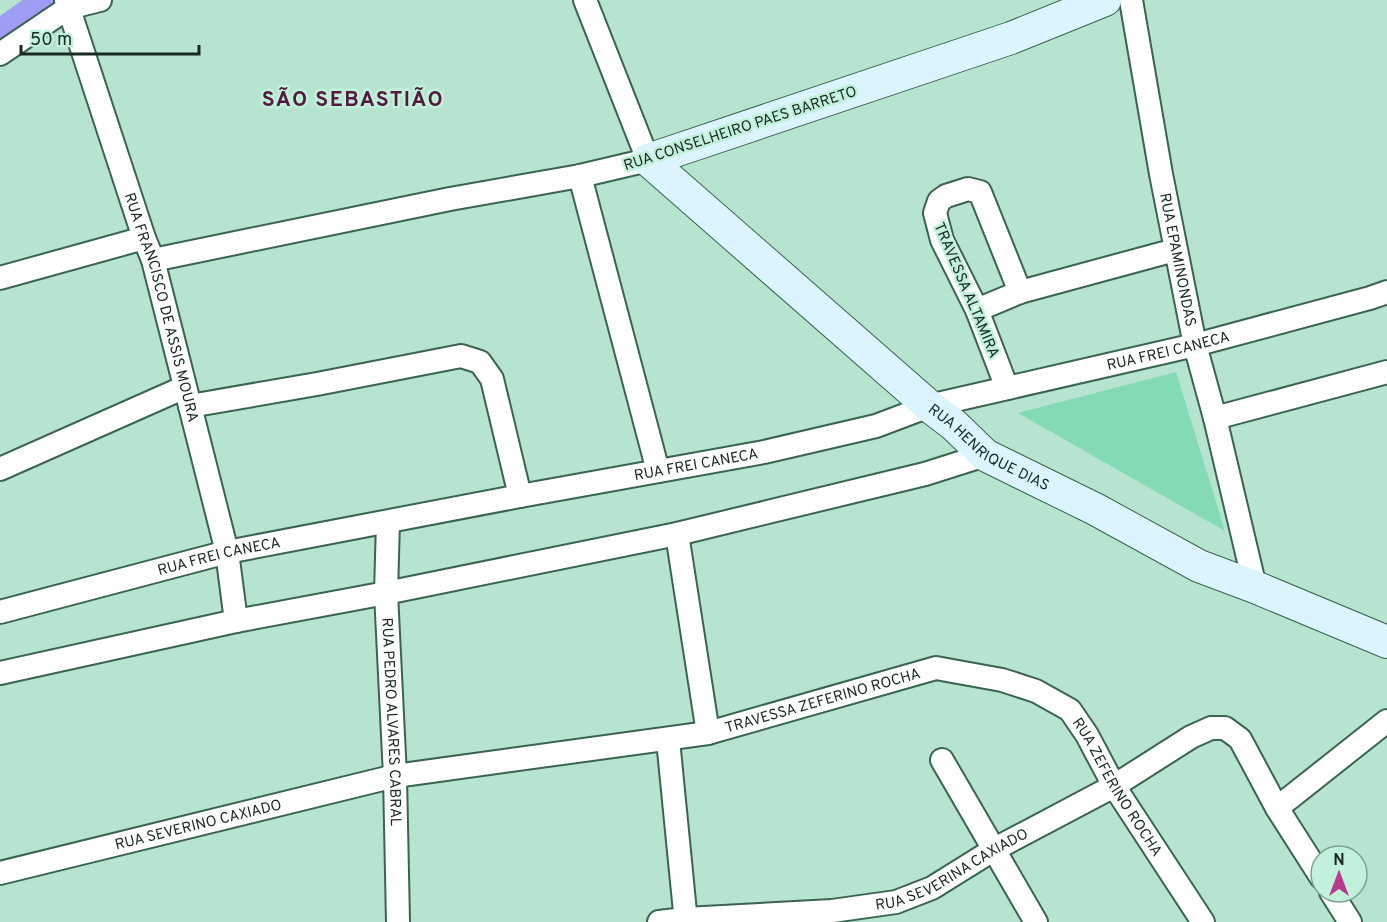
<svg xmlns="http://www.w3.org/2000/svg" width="1387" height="922" font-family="Overpass,sans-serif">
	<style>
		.green { fill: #82dbb4 }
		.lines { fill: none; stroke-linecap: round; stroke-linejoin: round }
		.canal { stroke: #9f9cf3; stroke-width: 26 }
		.street-casing { stroke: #3a6451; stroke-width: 26 }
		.secondary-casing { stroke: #3a6451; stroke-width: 34 }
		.street { stroke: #fff; stroke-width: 22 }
		.secondary { stroke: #dcf4fd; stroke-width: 32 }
		.labels { text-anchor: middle; stroke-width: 5; stroke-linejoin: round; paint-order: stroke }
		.street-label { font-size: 15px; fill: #182a22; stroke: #c2f1db }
		.district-label { font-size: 21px; font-weight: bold; letter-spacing: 1.5px; fill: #54193f; stroke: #c2f1db }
	</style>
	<rect width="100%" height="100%" fill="#b6e4ce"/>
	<path class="green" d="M1176,372L1225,531L1018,413Z"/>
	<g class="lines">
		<path class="canal" d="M0,32L45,0"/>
		<g class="street-casing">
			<g id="street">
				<path id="s1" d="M66,0L144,238L153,260L227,552L236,621"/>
				<path id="s2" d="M1131,0L1161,174L1195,345L1215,418L1255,587"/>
				<path d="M0,54L68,8L100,0"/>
				<path d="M580,176L658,471"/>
				<path d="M153,260L450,199L580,176L648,160L585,0"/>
				<path d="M0,278L144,238"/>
				<path d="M977,310L1020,292L1175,250"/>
				<path d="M1007,388L977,310L942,240L935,213L939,201L946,196L968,189L980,192L1020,292"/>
				<path d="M190,406L317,384L461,356L480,362L492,379L520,496"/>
				<path d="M1215,418L1387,372"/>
				<path d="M0,469L185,387"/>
				<path id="s3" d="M388,522L386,593L395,776L398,922"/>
				<path d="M677,534L708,733"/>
				<path id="s4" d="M0,612L227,552L520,496L764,452L876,426L929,406L1195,345L1370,298L1387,292"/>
				<path d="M0,673L236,621L386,593L677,534L925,474L985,455"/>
				<path d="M668,740L686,922"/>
				<path d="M942,760L1036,922"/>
				<path d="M1277,808L1387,721"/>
				<path id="s5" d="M0,873L395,776L708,733L936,668L1002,680L1036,691L1070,710L1087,735L1114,786L1203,922"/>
				<path d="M1331,892L1350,922"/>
				<path id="s6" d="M659,922L685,919L832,911L896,902L932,888L993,850L1114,786L1191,737L1211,728H1225L1240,739L1277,808L1321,877"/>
			</g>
		</g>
		<g class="secondary-casing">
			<g id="secondary">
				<path id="s7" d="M648,160L929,406L954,425L985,455L1095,509L1199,566L1255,587L1387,642"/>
				<path d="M648,160L1011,38L1105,0"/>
			</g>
		</g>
		<use href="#street" class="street"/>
		<use href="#secondary" class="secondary"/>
	</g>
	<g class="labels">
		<g class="street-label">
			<text transform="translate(740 128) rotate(-18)" y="5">RUA CONSELHEIRO PAES BARRETO</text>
			<text dy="5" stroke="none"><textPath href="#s2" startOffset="264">RUA EPAMINONDAS</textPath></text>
			<text transform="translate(967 290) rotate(67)" y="5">TRAVESSA ALTAMIRA</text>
			<text dy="5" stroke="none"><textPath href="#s1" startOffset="322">RUA FRANCISCO DE ASSIS MOURA</textPath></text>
			<text dy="5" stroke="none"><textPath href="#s4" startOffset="1198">RUA FREI CANECA</textPath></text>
			<text dy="5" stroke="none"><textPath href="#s7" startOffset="447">RUA HENRIQUE DIAS</textPath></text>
			<text dy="5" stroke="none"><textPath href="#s4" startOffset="712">RUA FREI CANECA</textPath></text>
			<text dy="5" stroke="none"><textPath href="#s4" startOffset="226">RUA FREI CANECA</textPath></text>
			<text dy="5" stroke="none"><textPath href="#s5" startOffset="842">TRAVESSA ZEFERINO ROCHA</textPath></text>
			<text dy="5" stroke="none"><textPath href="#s3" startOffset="200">RUA PEDRO ALVARES CABRAL</textPath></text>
			<text dy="5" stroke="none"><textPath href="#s5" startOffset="1192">RUA ZEFERINO ROCHA</textPath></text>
			<text dy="5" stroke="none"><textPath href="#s5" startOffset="204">RUA SEVERINO CAXIADO</textPath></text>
			<text dy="5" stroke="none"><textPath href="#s6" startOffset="302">RUA SEVERINA CAXIADO</textPath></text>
		</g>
		<g class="district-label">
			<text x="353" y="106">SÃO SEBASTIÃO</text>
		</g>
	</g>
	<g transform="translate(1339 874)"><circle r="28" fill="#c2f1db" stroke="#7ea191" stroke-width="1.5"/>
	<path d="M0-4.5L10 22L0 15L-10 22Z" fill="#b73c8d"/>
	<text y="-9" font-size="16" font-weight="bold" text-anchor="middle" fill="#182a22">N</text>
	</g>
	<path d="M21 45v9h178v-9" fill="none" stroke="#182a22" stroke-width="3"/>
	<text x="30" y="45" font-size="18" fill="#182a22" stroke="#c2f1db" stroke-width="4.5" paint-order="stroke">50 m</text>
</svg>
